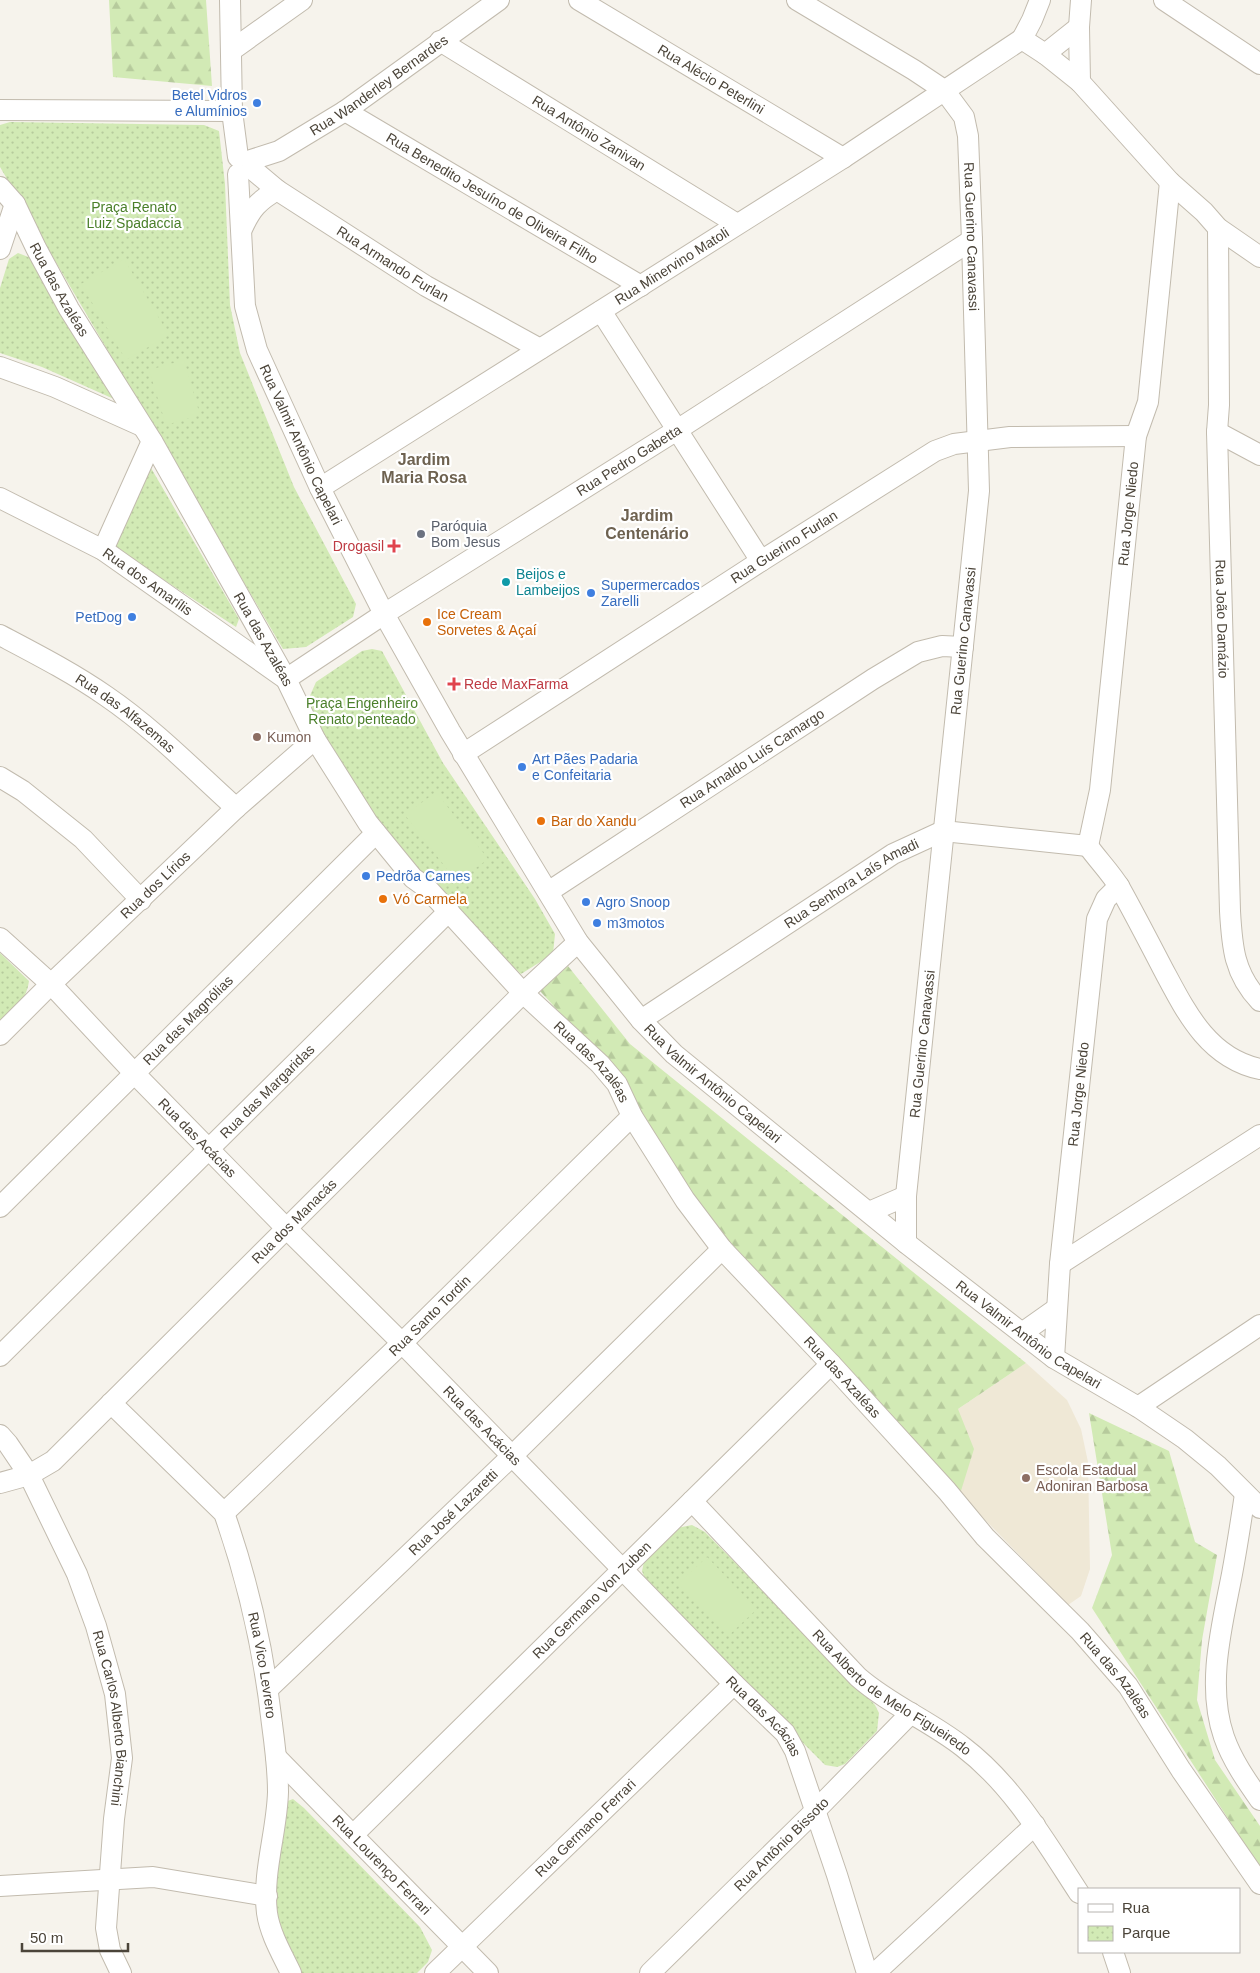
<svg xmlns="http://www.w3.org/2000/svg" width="1260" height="1973" font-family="Helvetica,sans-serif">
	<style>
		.education { fill: #efe8d6 }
		.forest { fill: url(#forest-firs) }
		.park { fill: url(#park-dots) }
		.garden { fill: #d2eab5 }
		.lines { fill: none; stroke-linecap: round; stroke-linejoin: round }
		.minor-casing { stroke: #c2bbae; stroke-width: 22 }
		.minor { stroke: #fff; stroke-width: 20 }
		.shop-dot { fill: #3f7fe0; stroke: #fff; stroke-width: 2 }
		.worship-dot { fill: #6b7280; stroke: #fff; stroke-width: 2 }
		.health-dot { fill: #e0444e; stroke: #fff; stroke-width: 2 }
		.culture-dot { fill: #0f9aa8; stroke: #fff; stroke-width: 2 }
		.food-dot { fill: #e8710a; stroke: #fff; stroke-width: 2 }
		.education-dot { fill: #8d6e63; stroke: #fff; stroke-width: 2 }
		.labels { text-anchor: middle; stroke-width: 4.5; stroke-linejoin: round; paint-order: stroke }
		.street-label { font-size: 14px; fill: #4b4439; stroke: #fff }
		.shop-label { font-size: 14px; fill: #366cbe; stroke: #fff; text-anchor: start }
		.park-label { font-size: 14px; fill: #4a7f2a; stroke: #fff }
		.worship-label { font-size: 14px; fill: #5b616d; stroke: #fff; text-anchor: start }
		.health-label { font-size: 14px; fill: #be3a42; stroke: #fff; text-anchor: end }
		.culture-label { font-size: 14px; fill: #0d838f; stroke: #fff; text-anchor: start }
		.food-label { font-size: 14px; fill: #c56008; stroke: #fff; text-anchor: start }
		.education-label { font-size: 14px; fill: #785e54; stroke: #fff; text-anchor: start }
		.quarter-label { font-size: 16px; font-weight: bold; fill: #6e6250; stroke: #fff }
	</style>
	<defs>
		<pattern id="forest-firs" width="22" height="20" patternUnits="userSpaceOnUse" patternTransform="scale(1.25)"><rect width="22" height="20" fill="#d2eab5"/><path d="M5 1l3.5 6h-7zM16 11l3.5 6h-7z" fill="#b6ca9c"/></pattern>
		<pattern id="park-dots" width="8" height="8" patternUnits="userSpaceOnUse" patternTransform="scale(1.25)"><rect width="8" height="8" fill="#d2eab5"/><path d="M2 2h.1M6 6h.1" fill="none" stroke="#b6ca9c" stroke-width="1.8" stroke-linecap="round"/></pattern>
	</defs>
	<rect width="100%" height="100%" fill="#f6f3ec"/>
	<path class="education" d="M1026,1363L1067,1400L1081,1429L1088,1462L1090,1569L1081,1596L1068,1605L960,1494L958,1409Z"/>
	<path class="forest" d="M109,0H206L212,86L113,77Z
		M568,966L630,1044L1026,1363L958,1409L974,1449L960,1494L685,1199L619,1077L540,991Z
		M1089,1413L1169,1451L1195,1542L1217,1555L1202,1640L1197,1700L1215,1760L1260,1826V1868L1092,1608L1112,1555Z"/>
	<path class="park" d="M10,122L204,125L219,131L225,184L230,305L240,353L294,487L356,604L353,617L306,647L283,649L0,167V125Z
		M18,253L31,258L114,399L42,367L0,353V288L9,259Z
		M151,468L239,619L236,627L115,548Z
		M372,649L382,651L443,763L535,899L555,934L553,954L521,974L454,911L375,818L318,728L309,698L316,682L362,651Z
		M0,953L29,981C27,1000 13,1010 0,1022Z
		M692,1525L705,1532L875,1705L879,1713L877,1731L845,1764L837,1767L825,1765L648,1587L642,1571L645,1557L677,1528Z
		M293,1799L304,1808L420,1927L432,1950L428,1962L417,1973H296L289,1958L273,1900L285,1802Z"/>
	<path class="garden" d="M124,259L169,335L126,360L81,284Z
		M184,360L200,415L166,425L149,370Z
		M436,792L488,859L457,882L405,815Z
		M707,1557L757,1609L728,1636L678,1584Z"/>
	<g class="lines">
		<g class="minor-casing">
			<g id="minor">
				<path d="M230,0L232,111L238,157"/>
				<path id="s1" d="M579,0L843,158"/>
				<path id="s2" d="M797,0L914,70L944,90L964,117L968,136L972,240L979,491L906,1196V1243"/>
				<path d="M1040,0L1032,20L1022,39L1045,54L1079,27"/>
				<path d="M1164,0L1260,64"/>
				<path id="s3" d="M440,41L737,224"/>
				<path d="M232,50L302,0"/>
				<path d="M1045,54L1080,82L1170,182L1204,212L1218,228L1260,257"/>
				<path d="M1080,82L1079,27L1081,0"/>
				<path d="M0,110L232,111"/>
				<path id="s4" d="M345,111L641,286"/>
				<path id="s5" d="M251,160L279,151L345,111L499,0"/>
				<path id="s6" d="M252,169L277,190L426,286L540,349"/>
				<path id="s7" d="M238,174L245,306L257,350L320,488L384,614L450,731L578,942L641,1020L674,1054L906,1243L1054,1358L1138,1407L1185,1439L1218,1466L1260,1508"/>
				<path id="s8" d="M0,187L15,204L36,248L69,309L152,441L286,679L315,739L368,823L413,878L427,888L523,993L600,1064L617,1084L632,1116L685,1200L722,1249L831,1364L947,1491L985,1537L1080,1631L1128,1686L1181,1770L1260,1884"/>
				<path id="s9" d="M1218,228L1219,405L1217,432L1230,911C1232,947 1234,974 1260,1001"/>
				<path d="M242,229C251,209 258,201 277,190"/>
				<path d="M0,249L15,204"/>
				<path d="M601,311L761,561"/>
				<path d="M0,367L55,387L142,426"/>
				<path d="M1217,432L1260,455"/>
				<path id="s10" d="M320,488L843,158L1022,39"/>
				<path id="s11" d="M0,498L103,550L286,679L384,614L677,430L972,240"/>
				<path d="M103,550L152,441"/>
				<path id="s12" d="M0,635C36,654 73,673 106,696C153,728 194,770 236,808"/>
				<path id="s13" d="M463,754L761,561L935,451L954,444L1010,437L1136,436"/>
				<path d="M0,777L23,791L83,839L141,900"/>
				<path id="s14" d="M1088,846L1100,790L1136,436L1148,402L1170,182"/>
				<path d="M1088,846C1098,860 1111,873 1120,888C1135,915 1149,942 1163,969C1186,1012 1208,1058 1260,1069"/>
				<path id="s15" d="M548,892L873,679L918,652L942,646L963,647"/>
				<path id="s16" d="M0,938L51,984L135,1074L286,1228L402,1343L734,1684L785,1733L795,1751L837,1875L867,1973"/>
				<path id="s17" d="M641,1020L893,854L943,831L1088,846"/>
				<path id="s18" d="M0,1035L51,984L236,808L315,739"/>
				<path id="s19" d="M0,1207L376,833"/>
				<path d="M869,1212L906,1196"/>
				<path d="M1060,1264L1260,1135"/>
				<path d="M1022,1333L1056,1309"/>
				<path id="s20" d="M0,1356L449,911"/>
				<path id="s21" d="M1054,1358L1060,1264L1097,919L1106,899L1119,886"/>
				<path id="s22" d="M111,1403L224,1513C248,1581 264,1652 272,1724C275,1746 278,1769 278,1792C277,1832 262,1873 267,1913C270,1934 282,1954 291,1973"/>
				<path d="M1138,1407L1260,1325"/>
				<path id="s23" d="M0,1435L8,1444L29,1475L77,1574L96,1626L115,1694L122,1758L114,1819L106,1928L110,1950L121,1973"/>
				<path id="s24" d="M0,1483L29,1475L53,1461L523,993L578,942"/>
				<path d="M1245,1494C1241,1521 1237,1547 1232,1574C1222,1626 1206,1685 1224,1737C1232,1760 1246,1780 1260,1800"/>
				<path id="s25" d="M692,1501L858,1677C890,1705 930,1721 963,1747C1013,1785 1045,1841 1079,1893"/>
				<path id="s26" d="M224,1513L402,1343L632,1116"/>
				<path id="s27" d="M268,1689L512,1456L722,1249"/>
				<path id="s28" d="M276,1757L488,1973"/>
				<path id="s29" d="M353,1835L831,1364"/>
				<path d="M0,1886L153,1877L267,1896"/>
				<path d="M1113,1952L1120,1973"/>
				<path id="s30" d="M435,1973L734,1684"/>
				<path id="s31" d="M650,1973L815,1811L911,1713"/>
				<path d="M875,1973L1035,1825"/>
			</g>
		</g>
		<use href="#minor" class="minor"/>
	</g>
	<g class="shop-dot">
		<circle cx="257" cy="103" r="5"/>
		<circle cx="591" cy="593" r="5"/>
		<circle cx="132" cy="617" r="5"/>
		<circle cx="522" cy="767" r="5"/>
		<circle cx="366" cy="876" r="5"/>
		<circle cx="586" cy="902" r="5"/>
		<circle cx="597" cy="923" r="5"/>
	</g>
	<circle class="worship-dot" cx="421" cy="534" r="5"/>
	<g class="health-dot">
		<path d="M391.5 538.5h5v5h5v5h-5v5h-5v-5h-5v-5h5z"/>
		<path d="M451.5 676.5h5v5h5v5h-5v5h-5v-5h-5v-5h5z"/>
	</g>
	<circle class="culture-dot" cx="506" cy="582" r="5"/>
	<g class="food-dot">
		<circle cx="427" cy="622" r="5"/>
		<circle cx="541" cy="821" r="5"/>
		<circle cx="383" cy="899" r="5"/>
	</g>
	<g class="education-dot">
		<circle cx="257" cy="737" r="5"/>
		<circle cx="1026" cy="1478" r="5"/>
	</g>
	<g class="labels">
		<g class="street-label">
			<text dy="5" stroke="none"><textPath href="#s1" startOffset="154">Rua Alécio Peterlini</textPath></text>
			<text dy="5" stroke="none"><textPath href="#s5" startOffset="149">Rua Wanderley Bernardes</textPath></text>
			<text dy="5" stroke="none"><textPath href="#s3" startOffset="175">Rua Antônio Zanivan</textPath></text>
			<text dy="5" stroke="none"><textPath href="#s4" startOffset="171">Rua Benedito Jesuíno de Oliveira Filho</textPath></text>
			<text dy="5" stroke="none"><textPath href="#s2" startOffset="326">Rua Guerino Canavassi</textPath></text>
			<text dy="5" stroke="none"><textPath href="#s6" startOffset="170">Rua Armando Furlan</textPath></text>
			<text dy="5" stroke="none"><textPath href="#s10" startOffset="416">Rua Minervino Matoli</textPath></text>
			<text dy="5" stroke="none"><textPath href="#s8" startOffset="119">Rua das Azaléas</textPath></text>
			<text dy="5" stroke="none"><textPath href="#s7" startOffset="282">Rua Valmir Antônio Capelari</textPath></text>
			<text dy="5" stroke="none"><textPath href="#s11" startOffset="746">Rua Pedro Gabetta</textPath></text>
			<text dy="5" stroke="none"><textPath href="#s14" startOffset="335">Rua Jorge Niedo</textPath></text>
			<text dy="5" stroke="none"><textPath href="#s13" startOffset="382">Rua Guerino Furlan</textPath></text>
			<text dy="5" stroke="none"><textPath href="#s11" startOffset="170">Rua dos Amarílis</textPath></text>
			<text dy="5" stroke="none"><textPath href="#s9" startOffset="391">Rua João Damázio</textPath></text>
			<text dy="5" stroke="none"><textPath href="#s8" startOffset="524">Rua das Azaléas</textPath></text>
			<text transform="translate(963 641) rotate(-84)" y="5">Rua Guerino Canavassi</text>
			<text dy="5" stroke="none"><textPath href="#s12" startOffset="148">Rua das Alfazemas</textPath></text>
			<text dy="5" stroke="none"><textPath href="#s15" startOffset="244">Rua Arnaldo Luís Camargo</textPath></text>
			<text dy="5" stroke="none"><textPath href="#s17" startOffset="251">Rua Senhora Laís Amadi</textPath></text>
			<text dy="5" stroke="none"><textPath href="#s18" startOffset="216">Rua dos Lírios</textPath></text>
			<text dy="5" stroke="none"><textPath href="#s19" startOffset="265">Rua das Magnólias</textPath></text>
			<text transform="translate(922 1044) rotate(-84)" y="5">Rua Guerino Canavassi</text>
			<text dy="5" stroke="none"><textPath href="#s8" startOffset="1064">Rua das Azaléas</textPath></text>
			<text dy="5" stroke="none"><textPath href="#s7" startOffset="1048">Rua Valmir Antônio Capelari</textPath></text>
			<text dy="5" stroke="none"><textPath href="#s20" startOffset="376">Rua das Margaridas</textPath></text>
			<text dy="5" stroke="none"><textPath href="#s21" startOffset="265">Rua Jorge Niedo</textPath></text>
			<text dy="5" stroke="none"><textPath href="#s16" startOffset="281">Rua das Acácias</textPath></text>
			<text dy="5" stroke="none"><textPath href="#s24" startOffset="398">Rua dos Manacás</textPath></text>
			<text dy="5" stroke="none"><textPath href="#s26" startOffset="285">Rua Santo Tordin</textPath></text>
			<text dy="5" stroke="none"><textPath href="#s7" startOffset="1452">Rua Valmir Antônio Capelari</textPath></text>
			<text dy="5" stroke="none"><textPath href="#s8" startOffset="1469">Rua das Azaléas</textPath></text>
			<text dy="5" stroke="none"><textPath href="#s16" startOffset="686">Rua das Acácias</textPath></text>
			<text dy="5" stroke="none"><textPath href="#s27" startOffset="256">Rua José Lazaretti</textPath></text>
			<text dy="5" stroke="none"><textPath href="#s29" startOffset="335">Rua Germano Von Zuben</textPath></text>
			<text dy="5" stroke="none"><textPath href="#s22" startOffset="315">Rua Vico Levrero</textPath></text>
			<text dy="5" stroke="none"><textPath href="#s8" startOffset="1874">Rua das Azaléas</textPath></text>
			<text dy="5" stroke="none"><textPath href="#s25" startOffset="278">Rua Alberto de Melo Figueiredo</textPath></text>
			<text dy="5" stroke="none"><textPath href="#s16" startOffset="1091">Rua das Acácias</textPath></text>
			<text dy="5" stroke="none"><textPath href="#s23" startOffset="309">Rua Carlos Alberto Bianchini</textPath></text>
			<text dy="5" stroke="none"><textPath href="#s30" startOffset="209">Rua Germano Ferrari</textPath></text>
			<text dy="5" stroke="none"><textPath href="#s31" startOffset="184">Rua Antônio Bissoto</textPath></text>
			<text dy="5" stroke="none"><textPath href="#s28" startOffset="151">Rua Lourenço Ferrari</textPath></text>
		</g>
		<g class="shop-label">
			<text x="247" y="100" text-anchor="end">Betel Vidros<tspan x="247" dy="16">e Alumínios</tspan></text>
			<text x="601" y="590">Supermercados<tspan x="601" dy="16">Zarelli</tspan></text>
			<text x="122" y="622" text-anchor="end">PetDog</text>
			<text x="532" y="764">Art Pães Padaria<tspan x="532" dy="16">e Confeitaria</tspan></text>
			<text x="376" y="881">Pedrõa Carnes</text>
			<text x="596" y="907">Agro Snoop</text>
			<text x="607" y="928">m3motos</text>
		</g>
		<g class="park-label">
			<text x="134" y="212">Praça Renato<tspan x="134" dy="16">Luiz Spadaccia</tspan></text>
			<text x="362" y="708">Praça Engenheiro<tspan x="362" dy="16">Renato penteado</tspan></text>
		</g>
		<g class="worship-label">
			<text x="431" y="531">Paróquia<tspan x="431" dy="16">Bom Jesus</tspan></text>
		</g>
		<g class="health-label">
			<text x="384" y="551">Drogasil</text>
			<text x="464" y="689" text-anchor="start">Rede MaxFarma</text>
		</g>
		<g class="culture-label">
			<text x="516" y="579">Beijos e<tspan x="516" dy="16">Lambeijos</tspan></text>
		</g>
		<g class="food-label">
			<text x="437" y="619">Ice Cream<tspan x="437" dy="16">Sorvetes &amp; Açaí</tspan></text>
			<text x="551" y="826">Bar do Xandu</text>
			<text x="393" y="904">Vó Carmela</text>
		</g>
		<g class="education-label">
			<text x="267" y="742">Kumon</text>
			<text x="1036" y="1475">Escola Estadual<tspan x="1036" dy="16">Adoniran Barbosa</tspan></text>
		</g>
		<g class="quarter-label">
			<text x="424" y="465">Jardim<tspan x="424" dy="18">Maria Rosa</tspan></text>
			<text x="647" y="521">Jardim<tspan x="647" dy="18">Centenário</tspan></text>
		</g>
	</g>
	<rect x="1078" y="1888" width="162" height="65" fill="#ffffff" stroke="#b7b4b0"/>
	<rect x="1088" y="1904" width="25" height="8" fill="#ffffff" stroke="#b7b4b0"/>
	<text x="1122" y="1913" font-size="15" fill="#4b4439">Rua</text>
	<rect x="1088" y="1926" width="25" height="15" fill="url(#park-dots)" stroke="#b7b4b0"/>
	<text x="1122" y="1938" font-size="15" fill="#4b4439">Parque</text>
	<path d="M22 1943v8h106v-8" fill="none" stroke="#4b4439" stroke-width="2.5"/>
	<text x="30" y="1943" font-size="15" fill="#4b4439" stroke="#ffffff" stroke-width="4" paint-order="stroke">50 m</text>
</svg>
